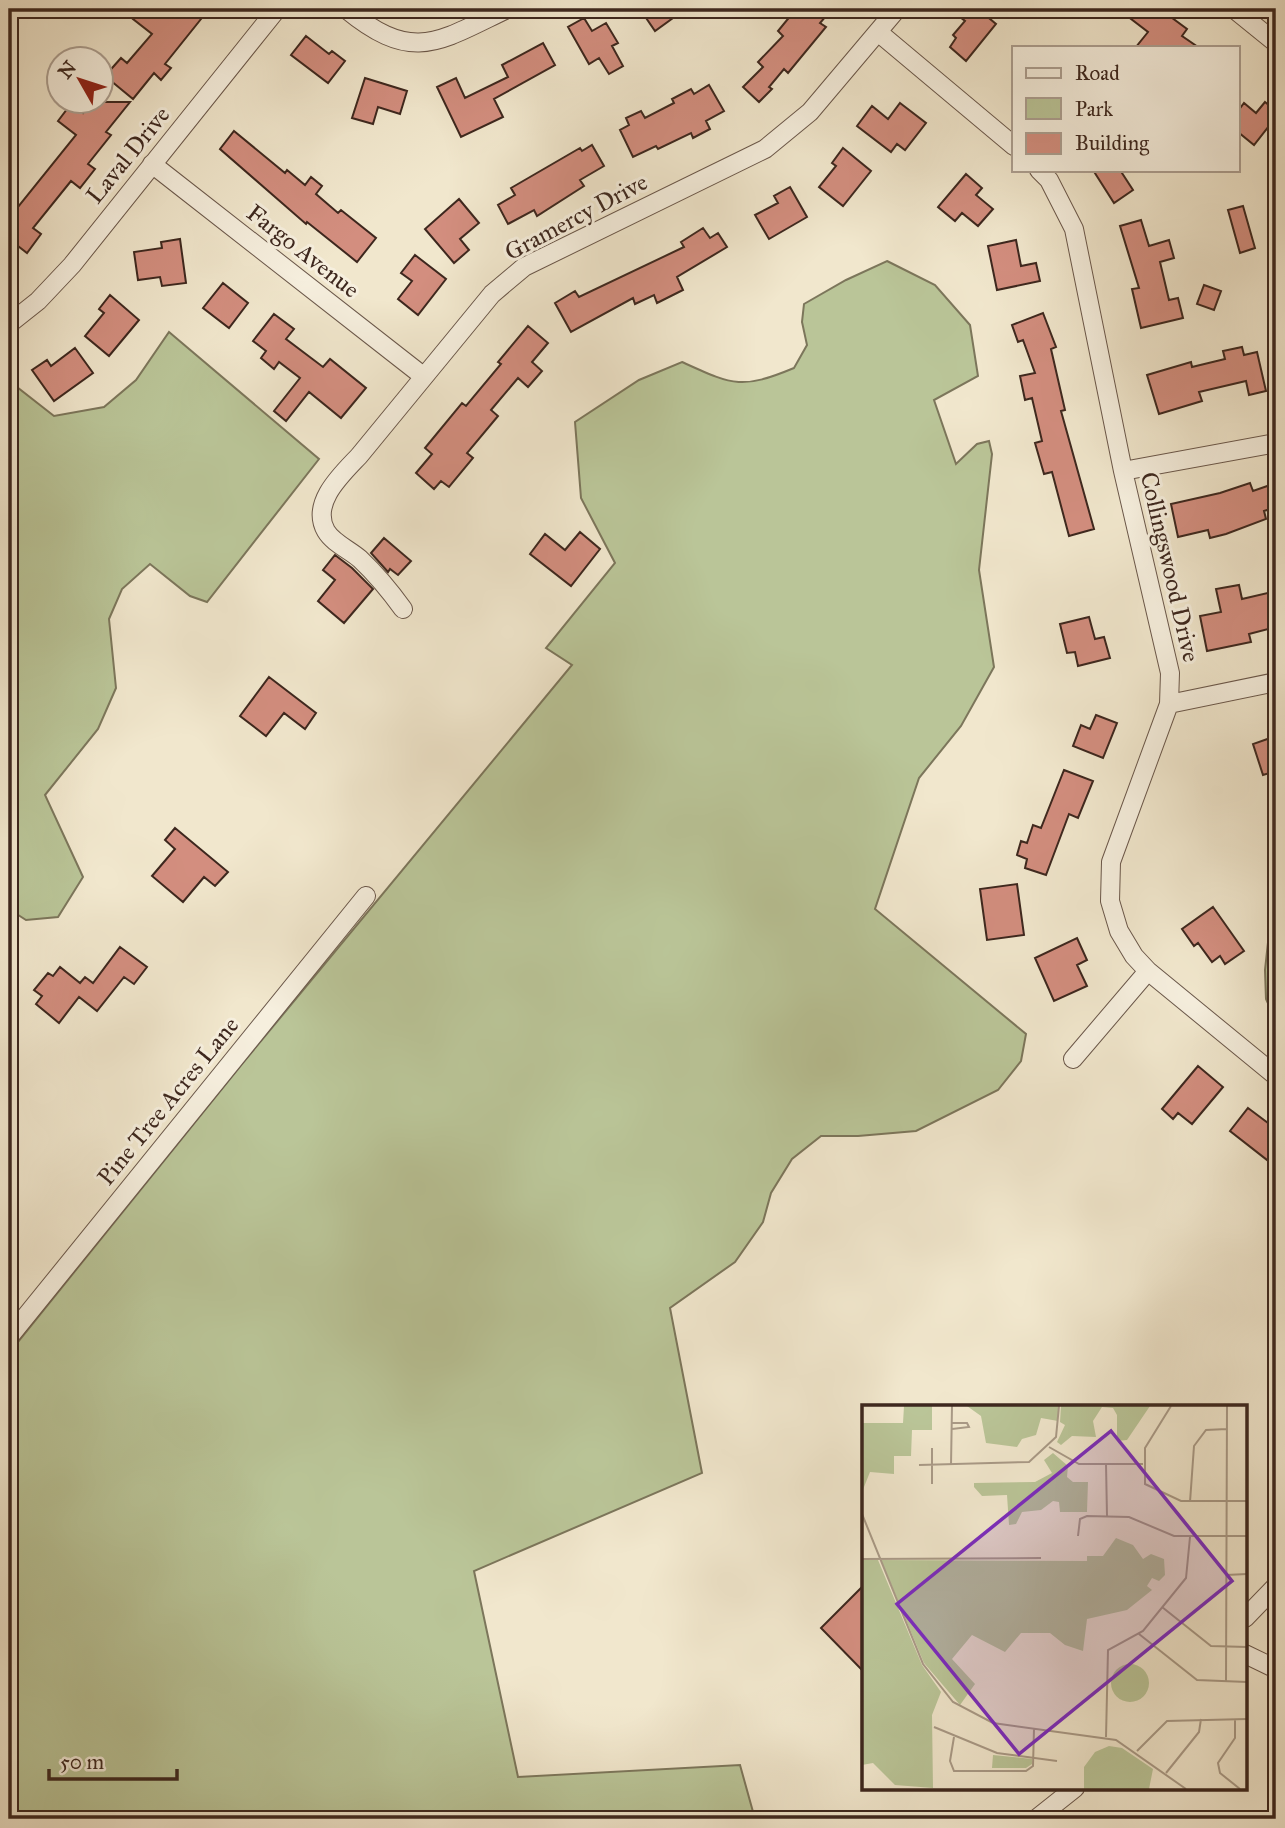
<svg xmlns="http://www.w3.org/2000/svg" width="1285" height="1828" font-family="'IM FELL Great Primer',serif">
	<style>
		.green { fill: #bac598; stroke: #7c765b; stroke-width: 2 }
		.building { fill: #d38e7f; stroke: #3d271e; stroke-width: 2 }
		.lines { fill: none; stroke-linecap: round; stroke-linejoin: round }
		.minor-casing { stroke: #6a574a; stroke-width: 20 }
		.minor { stroke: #f6efde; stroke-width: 18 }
		.labels { text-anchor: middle; stroke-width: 6; stroke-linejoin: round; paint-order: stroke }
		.street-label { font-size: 24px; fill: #3d271e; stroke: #f6efde }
		.inset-road { fill: none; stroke: #a99a87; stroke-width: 2 }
		.view { fill: #7b2cbf; fill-opacity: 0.15; stroke: #7b2cbf; stroke-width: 3.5 }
		.inset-edge { fill: none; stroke: #3d271e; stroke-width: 3.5 }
	</style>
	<rect width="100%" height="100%" fill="#f1e7cd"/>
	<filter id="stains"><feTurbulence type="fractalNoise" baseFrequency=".00286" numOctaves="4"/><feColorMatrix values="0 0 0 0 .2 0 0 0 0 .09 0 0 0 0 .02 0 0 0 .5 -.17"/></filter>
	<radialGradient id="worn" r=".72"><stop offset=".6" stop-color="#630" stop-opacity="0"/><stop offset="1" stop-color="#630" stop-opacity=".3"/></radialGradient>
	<path class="green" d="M887,261L935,285L970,325L978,376L934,400L956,464L977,444L989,441L992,454L979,570L994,667L961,726L919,778L875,909L1026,1034L1021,1061L998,1090L916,1131L858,1136H821L792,1159L771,1193L763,1222L735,1262L670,1308L702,1473L474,1571L518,1777L740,1765L755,1819H9V1353L242,1064L572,665L546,648L615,563L581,498L575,422L639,380L682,362C733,385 741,390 794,368L807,345L802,322L804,304L846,280Z
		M169,332L319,459L207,602L190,596L150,564L122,589L109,619L116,688L98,729L45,795L83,877L58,917L26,920L9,909V375L17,387L54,416L104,407L136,380Z
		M1276,872V1021L1266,999L1265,970L1269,933L1268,897Z"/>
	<path class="building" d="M141,9H157L165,15L170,9H187L201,19L165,64L171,68L161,80L154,73L133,99L105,76L121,58L127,63L152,34L133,19Z
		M640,9H667L673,18L655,31Z
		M796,9H832L820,23L826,27L788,73L784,69L769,87L772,89L759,102L743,87L763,67L758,62L783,36L778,31Z
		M950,9H978L996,24L966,61L950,47L956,38L953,35L965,21Z
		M1118,9H1160L1187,29L1182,36L1198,47H1136L1148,32Z
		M584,18L592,31L606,23L618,43L612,46L623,66L609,74L599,58L589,64L568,27Z
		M306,36L329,54L332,51L345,61L328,83L291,55Z
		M543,43L555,65L494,99L503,117L461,137L437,87L456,78L465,98L508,77L502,65Z
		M365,78L407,91L400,114L378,107L373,124L352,118Z
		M709,85L724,111L706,121L710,129L693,138L691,133L658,149L656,146L633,157L620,130L629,125L626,118L641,111L645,118L674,103L672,99L691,89L694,94Z
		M92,102H130L106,132L111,135L88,164L95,169L80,188L71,181L33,228L41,234L27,253L9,239V218L76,135L58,121L71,104L83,113Z
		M1265,102L1276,111V117L1254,145L1238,132V111L1244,103L1256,113Z
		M900,103L926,123L905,150L897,144L891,152L857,126L872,106L888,119Z
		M234,131L285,173L287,170L305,185L311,177L322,186L316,194L338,213L341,210L376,238L357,262L307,222L306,224L220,149Z
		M592,145L604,166L580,180L584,186L537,216L534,210L508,224L498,205L515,195L511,188L580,148L582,151Z
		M843,148L871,171L843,206L819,187L836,166L832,163Z
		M1093,170H1120L1133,190L1114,203Z
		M966,174L982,188L976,195L993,209L978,226L962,213L955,221L938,207Z
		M790,187L807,217L769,239L755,215L778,203L774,196Z
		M459,199L479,223L460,239L469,250L454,263L425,229Z
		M1243,206L1255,248L1240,253L1228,210Z
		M1141,220L1149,246L1169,240L1174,258L1160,262L1169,300L1178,298L1183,318L1141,328L1132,289L1139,288L1120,226Z
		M703,228L710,238L718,233L727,247L677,277L683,290L657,303L654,295L635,304L633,298L571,332L555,303L575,291L579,297L684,247L681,242Z
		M180,239L186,283L162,286L160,277L138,280L134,252L162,248L161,242Z
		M1016,240L1021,266L1036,263L1040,281L997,290L988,246Z
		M415,255L446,279L418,315L398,299L412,281L401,273Z
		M223,283L248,303L229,328L203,308Z
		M1204,285L1221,291L1214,310L1197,304Z
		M110,295L139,320L109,356L85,336L104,313L99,309Z
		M1043,313L1056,347L1051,349L1065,410L1061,411L1094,529L1069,536L1052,472L1044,474L1035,443L1042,441L1032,398L1025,400L1020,376L1035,373L1023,340L1018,342L1012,325Z
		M274,314L294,329L286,339L323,367L330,359L366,388L341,418L309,392L286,421L274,411L300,378L279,362L274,369L261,358L266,351L253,341Z
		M528,326L548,343L532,362L542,371L528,387L518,378L491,410L498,416L467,453L473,458L449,487L441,481L434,489L416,473L432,454L425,448L462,403L466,406L501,364L498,362Z
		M1242,347L1244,355L1257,352L1266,391L1249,395L1246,381L1199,392L1202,401L1159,414L1147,375L1191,362L1192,367L1225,359L1223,351Z
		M75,348L93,373L54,401L32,370L47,360L51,366Z
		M1250,483L1253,491L1276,483V507L1264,511L1266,519L1226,534L1210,538L1208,530L1178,537L1171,504L1220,493Z
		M580,532L600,549L571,586L530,554L545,534L565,550Z
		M384,538L411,561L398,575L390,569L388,572L371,553Z
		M335,555L352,568L373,589L344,623L318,601L335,580L323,570Z
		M1239,585L1242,599L1276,591V627L1249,634L1251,642L1207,651L1200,616L1221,612L1216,589Z
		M1089,617L1095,639L1104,637L1110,658L1078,666L1075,652L1067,653L1060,624Z
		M269,677L316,713L305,729L284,713L266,736L240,716Z
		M1096,715L1117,723L1103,758L1073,746L1081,725L1090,729Z
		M1276,736V771L1263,775L1253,744Z
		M1064,770L1093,781L1078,818L1069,814L1046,875L1025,868L1027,859L1017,855L1021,841L1027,843L1033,825L1041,828Z
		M175,828L228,872L215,886L204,877L183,902L152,876L175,849L165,840Z
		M1017,884L1024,935L987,940L980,889Z
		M1213,907L1244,951L1225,964L1220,956L1212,962L1198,943L1194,946L1182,929Z
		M1077,938L1087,960L1077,965L1087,986L1054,1001L1035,958Z
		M120,947L147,967L134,984L124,977L97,1011L79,997L59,1023L36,1004L42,996L34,990L48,973L53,976L60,967L80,983L85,977L93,983Z
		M1198,1066L1223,1087L1192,1124L1178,1113L1173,1119L1162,1109Z
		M1248,1108L1276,1129V1167L1230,1131Z
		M863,1586V1671L821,1628Z"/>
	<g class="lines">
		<g class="minor-casing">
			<path id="minor" d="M346,9C413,64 438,42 507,9
				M1234,9L1276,43
				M878,32L1014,146
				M152,164L423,376
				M1039,170L1049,180L1074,229L1123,471L1170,673L1169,704L1111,862L1110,901L1119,931L1134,956L1148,971L1276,1076
				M9,324L38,301L72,265L277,9
				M1123,471L1276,443
				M403,609C390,591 377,575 360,559C350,550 333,543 326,531C310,503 342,474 359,456L492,294L524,267L765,149L810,112L897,9
				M1169,704L1276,682
				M1073,1059L1148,971
				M9,1337L366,896
				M1245,1618L1276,1586
				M1245,1654L1276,1669
				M1036,1819L1075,1788"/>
		</g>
		<use href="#minor" class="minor"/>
	</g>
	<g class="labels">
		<g class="street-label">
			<text transform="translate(128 155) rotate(-51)" y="8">Laval Drive</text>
			<text transform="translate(576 217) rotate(-28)" y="8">Gramercy Drive</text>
			<text transform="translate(303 251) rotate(38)" y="8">Fargo Avenue</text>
			<text transform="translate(1170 567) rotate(77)" y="8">Collingswood Drive</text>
			<text transform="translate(168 1101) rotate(-51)" y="8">Pine Tree Acres Lane</text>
		</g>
	</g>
	<g transform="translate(862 1405)">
		<rect width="385" height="385" fill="#f1e7cd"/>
		<path d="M42,1H70V25H50L49,51H32V69L8,67L0,87V18H41ZM105,1H196V16L179,13L174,30L160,34L155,42L124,38L119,11ZM199,1H288L265,35L255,36V10L251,3L240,2L231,16L234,32L210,31L199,40L195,37L203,20L198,17ZM191,48L206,61L205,72L211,77H226L225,107H198L197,97L191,96L179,105L160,107L154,119L147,120L145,90L120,91L112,82V78L173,77L190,68L182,55ZM254,133L271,140L281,154L289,149L302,154L303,170L297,176L290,173L285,181L290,185L265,205L225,214L221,246L203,240L188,228H159L143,247L110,230L90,254L113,279L98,300L62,258L19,155L225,156V151H241ZM0,155H16L60,260L79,287L70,310L71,383L33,380L11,358L0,360ZM249 278a19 19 0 1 1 38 0a19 19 0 1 1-38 0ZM247,341L260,343L291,364L287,384H222V362L233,347ZM131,350L170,354V359L164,363H130Z" fill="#bac598"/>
		<path class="inset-road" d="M309,1L283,43V79L319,96H385M90,24L107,22L105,18H90M187,42L217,59H281M70,43V79M244,59L245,111M57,60L167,57L194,32L197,1M89,60L90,1M328,97L332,41L344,25L365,24M0,109L61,259L91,297L131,318L254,335L324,384M216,131L218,114L225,111L267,112L312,131H385M0,154L179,153M364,170L385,169M300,202L349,241L385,242M277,229L335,275L385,277M364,277L365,1M373,314V333L356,358L358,368L378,384M72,322L135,348L195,356M92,332L88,356L92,366H164L171,361L172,324M244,332L246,245L281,226L324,173L328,132M275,346L305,316L385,314M304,368L337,327L339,314"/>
		<path class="view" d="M249,26L370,176L157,349L35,199Z"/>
		<rect width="385" height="385" class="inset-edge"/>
	</g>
	<rect width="1285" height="1828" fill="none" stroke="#f1e7cd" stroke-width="35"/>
	<rect x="10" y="10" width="1264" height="1807" fill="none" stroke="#3d271e" stroke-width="3.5"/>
	<rect x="18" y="18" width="1250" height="1793" fill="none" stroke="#3d271e" stroke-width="2"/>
	<rect x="1012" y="46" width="228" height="126" fill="#f6efde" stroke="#ac9f91" stroke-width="2"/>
	<rect x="1026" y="68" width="35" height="10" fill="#f6efde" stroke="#ac9f91" stroke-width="2"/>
	<text x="1075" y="80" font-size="21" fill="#3d271e">Road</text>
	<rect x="1026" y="98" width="35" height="21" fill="#bac598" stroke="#ac9f91" stroke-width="2"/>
	<text x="1075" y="116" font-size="21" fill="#3d271e">Park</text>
	<rect x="1026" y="133" width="35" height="21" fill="#d38e7f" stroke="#ac9f91" stroke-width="2"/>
	<text x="1075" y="150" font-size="21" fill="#3d271e">Building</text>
	<g transform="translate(80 80) rotate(309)"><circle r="33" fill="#f6efde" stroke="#ac9f91" stroke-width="2"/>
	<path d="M0-5L12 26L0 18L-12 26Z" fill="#8f2418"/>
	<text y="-10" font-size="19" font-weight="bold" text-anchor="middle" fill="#3d271e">N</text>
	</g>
	<path d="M49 1769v10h128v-10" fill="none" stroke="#3d271e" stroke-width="3.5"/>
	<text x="60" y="1769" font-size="21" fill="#3d271e" stroke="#f6efde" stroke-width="5" paint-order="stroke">50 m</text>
	<rect width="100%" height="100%" filter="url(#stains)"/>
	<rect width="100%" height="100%" fill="url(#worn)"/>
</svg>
